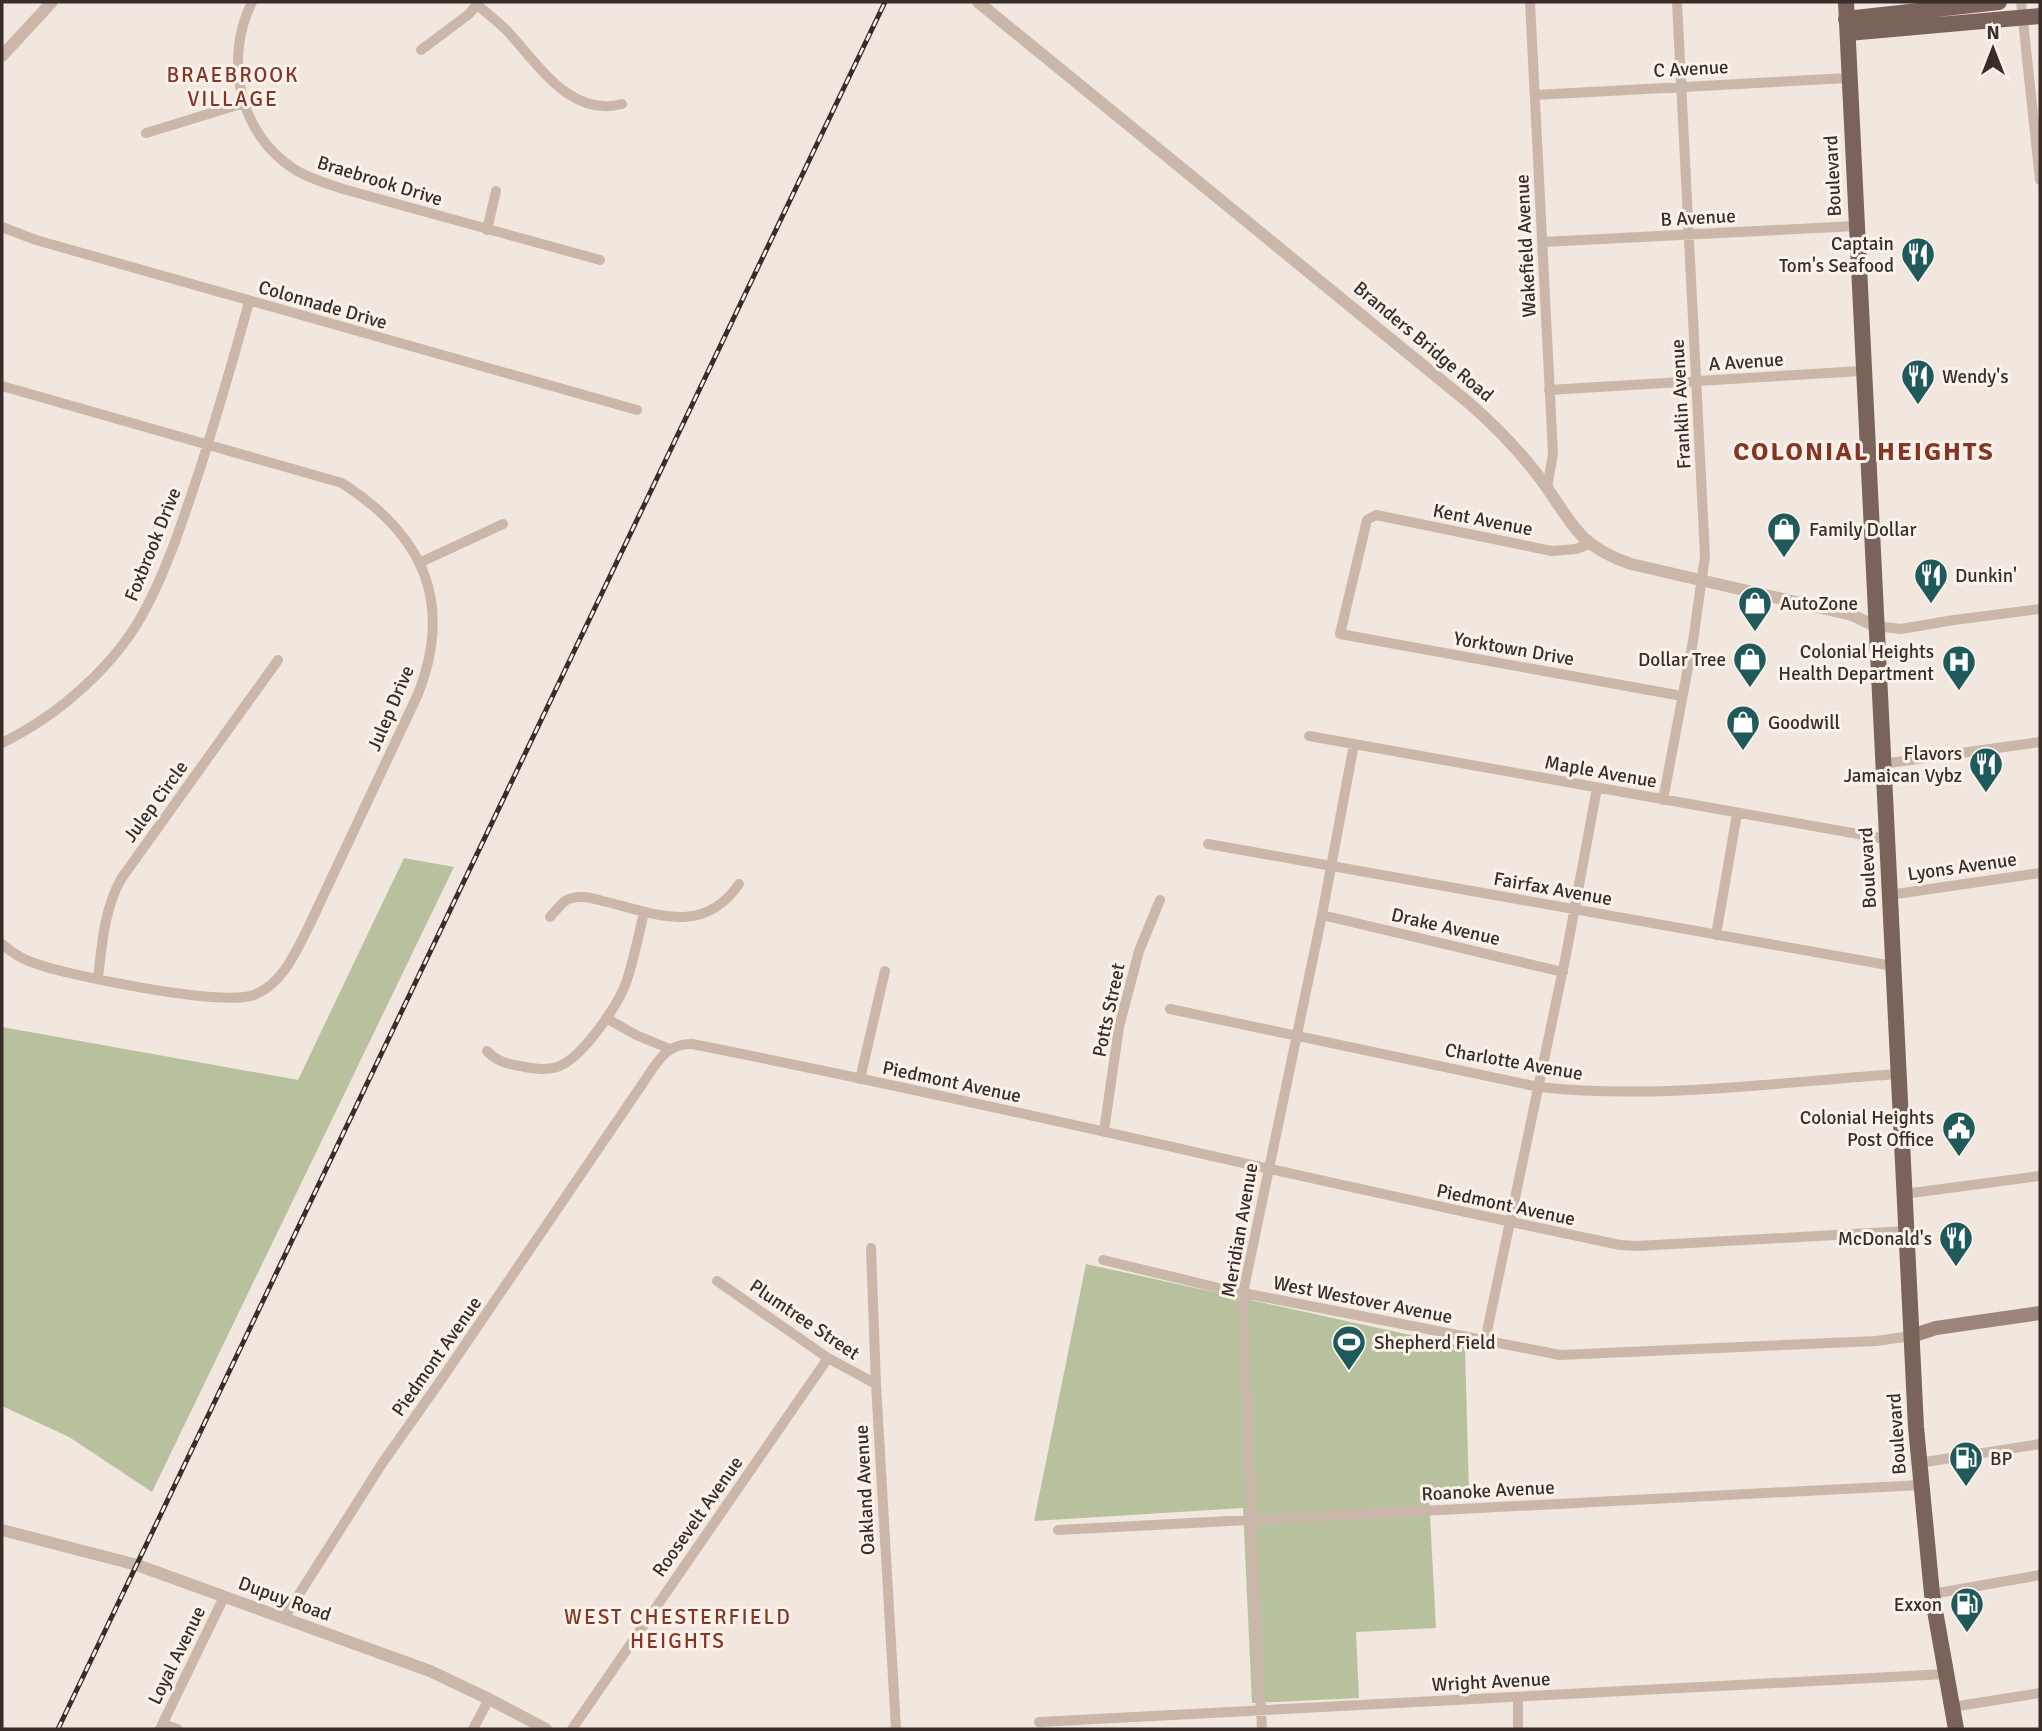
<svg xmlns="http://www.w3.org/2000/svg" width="2042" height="1731" font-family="Signika,sans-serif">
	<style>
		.green { fill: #b8c19e }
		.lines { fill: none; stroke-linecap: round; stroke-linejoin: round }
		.minor { stroke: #cab7aa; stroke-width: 10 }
		.tertiary { stroke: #cab7aa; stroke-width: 12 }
		.secondary { stroke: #9e857b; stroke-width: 14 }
		.primary { stroke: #7a635b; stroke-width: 16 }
		.rail-casing { stroke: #382d29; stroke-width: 5 }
		.rail { stroke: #faf2eb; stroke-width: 2.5; stroke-dasharray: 8; stroke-linecap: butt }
		.labels { text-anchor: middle; stroke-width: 6; stroke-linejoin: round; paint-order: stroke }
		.street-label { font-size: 19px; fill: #382d29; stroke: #faf2eb }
		.poi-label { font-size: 19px; fill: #382d29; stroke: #faf2eb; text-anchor: end }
		.neighbourhood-label { font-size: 21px; letter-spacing: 2px; fill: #863424; stroke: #faf2eb }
		.district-label { font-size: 26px; font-weight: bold; letter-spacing: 2px; fill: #863424; stroke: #faf2eb }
	</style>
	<rect width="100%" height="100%" fill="#f2e7de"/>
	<path class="green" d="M404,858L454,867L152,1492L69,1437L2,1406V1027L298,1080Z
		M1086,1264L1465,1347L1469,1494L1429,1497L1436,1628L1356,1632L1359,1698L1252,1703L1243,1508L1034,1521Z"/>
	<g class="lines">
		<path class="minor" d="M252,2C224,58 238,133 294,169C309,179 326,183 343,189L600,260
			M1530,2L1553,454L1547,488
			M2021,2L2040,180
			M477,5C488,14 500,23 510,34C539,66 572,118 622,104
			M421,50L469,14L479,2
			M1535,95L1849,78
			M146,133L244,103
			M2,227L36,240L637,410
			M487,230L496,191
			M1542,242L1856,226
			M2,386L342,483C423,535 454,602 418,694L309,926C296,951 283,984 254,995C223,1007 69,976 34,963C22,959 11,952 2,944
			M1549,390L1862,371
			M1589,544L1576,549L1552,551L1376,515L1367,520L1340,634L1682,696
			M419,563L503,524
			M1875,626L1901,629L1954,620L2040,609
			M1309,736L1886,839
			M2,743C59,715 118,664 147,606C170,562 185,513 201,466C218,411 234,357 249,302
			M1882,764L2040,742
			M1663,800L1693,641L1705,556L1677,2
			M1208,844L1893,966
			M1889,895L2040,873
			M1322,915L1563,972
			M550,917C555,912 560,905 565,901C579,893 594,899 607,902C658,915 704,935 739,884
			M1716,935L1737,814
			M98,978C102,944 104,910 121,879L278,660
			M1170,1009L1539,1087C1657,1100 1780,1082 1898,1074
			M606,1018L636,1035L670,1049
			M487,1051C498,1063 510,1064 525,1067C535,1069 548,1070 557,1067C582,1059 619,1004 627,980C634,958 639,934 644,912
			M860,1079L885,971
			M1104,1131L1119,1027L1139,951L1160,900
			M1904,1194L2040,1176
			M871,1248L876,1384L896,1729
			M1103,1260L1223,1289L1560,1355L1876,1341L1911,1336
			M717,1281L828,1358L876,1384
			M1485,1341L1566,955L1597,788
			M1919,1463L2040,1444
			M1058,1530L1921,1485
			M1932,1594L2040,1575
			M284,1618L383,1462L439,1383L643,1083C656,1064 666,1043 692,1044C1002,1105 1310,1181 1620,1245L1637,1246L1906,1231
			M1518,1697V1729
			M1952,1707L2040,1693
			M1039,1722L1946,1674
			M163,1724L177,1729
			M160,1729L224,1597
			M473,1729L489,1699
			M572,1729L828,1358
			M1262,1729L1253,1571L1243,1293L1322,915L1354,744"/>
		<path class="tertiary" d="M978,2L1469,403C1494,425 1516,447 1536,473C1570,516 1573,545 1631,564L1852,615L1875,626
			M2,56L52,2
			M2,1530L137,1565L430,1671L489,1699L546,1729"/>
		<path class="secondary" d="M1911,1336L1936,1328L2040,1313"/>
		<path class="primary" d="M1846,2L1916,1427L1932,1594L1956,1729
			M1846,19L1999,2
			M1848,33L2040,16"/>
		<g class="rail-casing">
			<path id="rail" d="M58,1729L885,2"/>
		</g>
		<use href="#rail" class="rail"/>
	</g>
	<defs>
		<g id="restaurant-pin" transform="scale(1.75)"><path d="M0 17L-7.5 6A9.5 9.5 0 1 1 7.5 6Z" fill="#1f5959" stroke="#faf2eb"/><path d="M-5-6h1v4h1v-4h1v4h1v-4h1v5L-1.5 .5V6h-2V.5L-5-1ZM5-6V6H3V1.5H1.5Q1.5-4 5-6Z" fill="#fff"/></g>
		<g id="shop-pin" transform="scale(1.75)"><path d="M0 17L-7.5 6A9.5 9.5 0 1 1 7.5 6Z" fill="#1f5959" stroke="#faf2eb"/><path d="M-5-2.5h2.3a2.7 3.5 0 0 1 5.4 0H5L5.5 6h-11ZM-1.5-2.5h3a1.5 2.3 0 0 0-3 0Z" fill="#fff"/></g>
		<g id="hospital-pin" transform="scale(1.75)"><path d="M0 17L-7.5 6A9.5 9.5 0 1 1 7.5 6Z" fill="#1f5959" stroke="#faf2eb"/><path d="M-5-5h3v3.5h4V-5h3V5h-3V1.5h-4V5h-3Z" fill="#fff"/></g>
		<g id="civic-pin" transform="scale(1.75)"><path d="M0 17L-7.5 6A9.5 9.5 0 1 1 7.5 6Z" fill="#1f5959" stroke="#faf2eb"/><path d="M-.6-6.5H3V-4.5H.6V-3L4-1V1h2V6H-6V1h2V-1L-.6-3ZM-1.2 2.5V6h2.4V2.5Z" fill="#fff"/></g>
		<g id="stadium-pin" transform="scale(1.75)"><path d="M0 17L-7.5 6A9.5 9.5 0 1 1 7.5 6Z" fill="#1f5959" stroke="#faf2eb"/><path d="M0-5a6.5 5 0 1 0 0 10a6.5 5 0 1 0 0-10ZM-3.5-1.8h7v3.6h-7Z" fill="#fff"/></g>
		<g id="fuel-pin" transform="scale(1.75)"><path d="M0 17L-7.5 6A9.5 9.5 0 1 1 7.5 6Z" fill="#1f5959" stroke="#faf2eb"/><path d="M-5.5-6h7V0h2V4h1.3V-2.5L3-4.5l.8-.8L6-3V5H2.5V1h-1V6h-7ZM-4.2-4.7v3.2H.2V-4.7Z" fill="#fff"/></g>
	</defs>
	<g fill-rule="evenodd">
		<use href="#restaurant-pin" x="1918" y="254"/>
		<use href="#restaurant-pin" x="1918" y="376"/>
		<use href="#shop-pin" x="1784" y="529"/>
		<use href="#restaurant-pin" x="1931" y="575"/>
		<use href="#shop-pin" x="1755" y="603"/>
		<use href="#shop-pin" x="1750" y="659"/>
		<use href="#hospital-pin" x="1959" y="662"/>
		<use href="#shop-pin" x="1743" y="722"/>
		<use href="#restaurant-pin" x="1986" y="764"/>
		<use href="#civic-pin" x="1959" y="1128"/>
		<use href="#restaurant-pin" x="1956" y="1238"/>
		<use href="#stadium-pin" x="1349" y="1342"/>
		<use href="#fuel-pin" x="1966" y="1458"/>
		<use href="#fuel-pin" x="1967" y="1604"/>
	</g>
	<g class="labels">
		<g class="street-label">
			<text transform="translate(1691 68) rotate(-3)" y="7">C Avenue</text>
			<text transform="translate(1832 176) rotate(-93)" y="7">Boulevard</text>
			<text transform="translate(380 180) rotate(17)" y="7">Braebrook Drive</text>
			<text transform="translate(1698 217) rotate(-3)" y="7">B Avenue</text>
			<text transform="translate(1525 246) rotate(-93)" y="7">Wakefield Avenue</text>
			<text transform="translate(323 304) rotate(16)" y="7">Colonnade Drive</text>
			<text transform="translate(1424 341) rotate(40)" y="7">Branders Bridge Road</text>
			<text transform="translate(1746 361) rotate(-4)" y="7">A Avenue</text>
			<text transform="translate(1680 404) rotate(-93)" y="7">Franklin Avenue</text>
			<text transform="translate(1483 519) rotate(11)" y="7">Kent Avenue</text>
			<text transform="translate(152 544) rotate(-68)" y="7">Foxbrook Drive</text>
			<text transform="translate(1514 648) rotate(10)" y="7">Yorktown Drive</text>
			<text transform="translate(390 708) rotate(-67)" y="7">Julep Drive</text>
			<text transform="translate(1601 771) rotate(10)" y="7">Maple Avenue</text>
			<text transform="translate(155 801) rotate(-54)" y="7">Julep Circle</text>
			<text transform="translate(1962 866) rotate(-8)" y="7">Lyons Avenue</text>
			<text transform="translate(1867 868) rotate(-93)" y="7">Boulevard</text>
			<text transform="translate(1553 888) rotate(10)" y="7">Fairfax Avenue</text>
			<text transform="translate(1446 926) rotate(13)" y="7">Drake Avenue</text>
			<text transform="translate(1108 1010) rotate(-78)" y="7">Potts Street</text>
			<text transform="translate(1514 1061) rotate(10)" y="7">Charlotte Avenue</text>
			<text transform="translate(952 1081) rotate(12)" y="7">Piedmont Avenue</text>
			<text transform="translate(1506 1204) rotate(12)" y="7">Piedmont Avenue</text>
			<text transform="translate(1239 1230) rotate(-80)" y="7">Meridian Avenue</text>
			<text transform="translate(1363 1299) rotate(11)" y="7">West Westover Avenue</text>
			<text transform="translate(805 1319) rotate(34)" y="7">Plumtree Street</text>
			<text transform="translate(436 1356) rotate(-55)" y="7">Piedmont Avenue</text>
			<text transform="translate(1896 1434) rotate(-94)" y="7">Boulevard</text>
			<text transform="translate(864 1490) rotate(-93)" y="7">Oakland Avenue</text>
			<text transform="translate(1488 1490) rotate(-3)" y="7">Roanoke Avenue</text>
			<text transform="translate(697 1516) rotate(-55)" y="7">Roosevelt Avenue</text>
			<text transform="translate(285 1598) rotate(20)" y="7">Dupuy Road</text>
			<text transform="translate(176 1655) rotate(-64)" y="7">Loyal Avenue</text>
			<text transform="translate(1491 1681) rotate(-3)" y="7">Wright Avenue</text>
		</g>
		<g class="poi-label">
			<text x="1894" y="250">Captain<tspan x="1894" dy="22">Tom's Seafood</tspan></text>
			<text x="1942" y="383" text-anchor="start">Wendy's</text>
			<text x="1809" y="536" text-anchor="start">Family Dollar</text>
			<text x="1955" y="582" text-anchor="start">Dunkin'</text>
			<text x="1780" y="610" text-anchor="start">AutoZone</text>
			<text x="1934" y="658">Colonial Heights<tspan x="1934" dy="22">Health Department</tspan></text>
			<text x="1726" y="666">Dollar Tree</text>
			<text x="1768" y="729" text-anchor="start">Goodwill</text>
			<text x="1962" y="760">Flavors<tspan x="1962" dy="22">Jamaican Vybz</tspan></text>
			<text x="1934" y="1124">Colonial Heights<tspan x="1934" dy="22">Post Office</tspan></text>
			<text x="1932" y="1245">McDonald's</text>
			<text x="1374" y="1349" text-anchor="start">Shepherd Field</text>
			<text x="1990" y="1465" text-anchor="start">BP</text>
			<text x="1942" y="1611">Exxon</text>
		</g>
		<g class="neighbourhood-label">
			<text x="233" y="82">BRAEBROOK<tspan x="233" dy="24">VILLAGE</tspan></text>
			<text x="678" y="1624">WEST CHESTERFIELD<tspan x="678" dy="24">HEIGHTS</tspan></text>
		</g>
		<g class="district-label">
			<text x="1864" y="460">COLONIAL HEIGHTS</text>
		</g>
	</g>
	<rect width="2042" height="1731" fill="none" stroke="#382d29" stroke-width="7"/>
	<g transform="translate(1993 49)" stroke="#faf2eb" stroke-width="5" paint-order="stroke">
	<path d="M0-5L12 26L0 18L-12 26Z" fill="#382d29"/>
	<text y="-10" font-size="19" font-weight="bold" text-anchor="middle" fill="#382d29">N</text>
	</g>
</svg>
